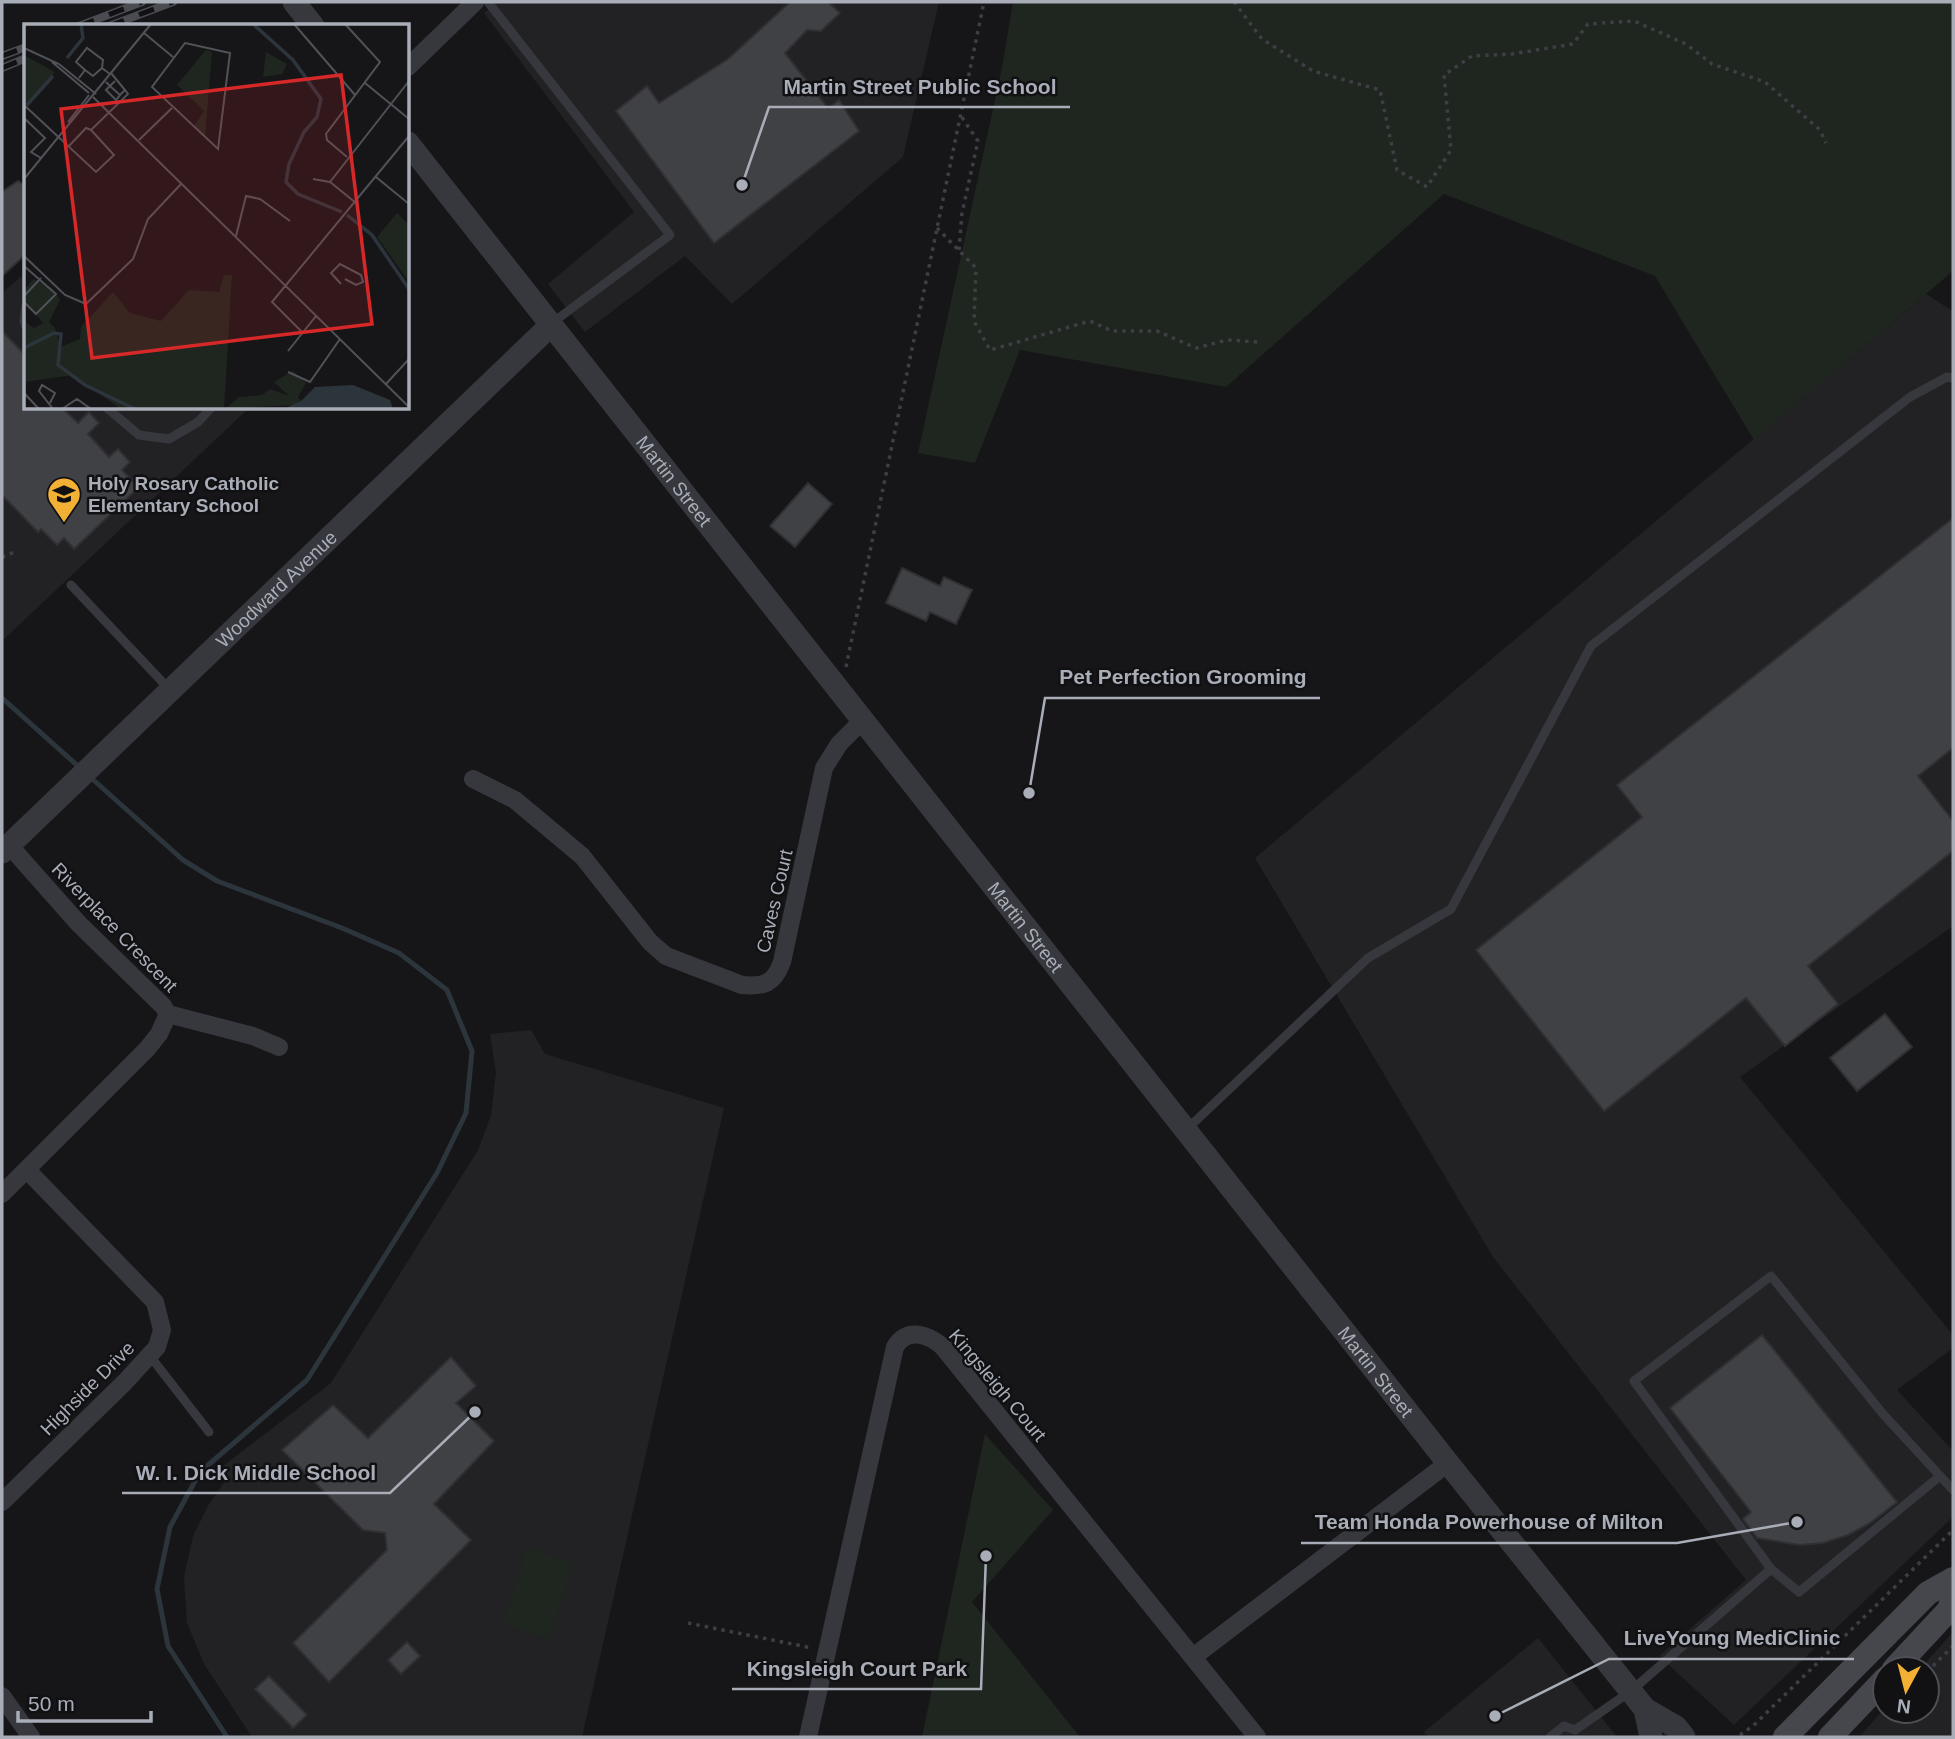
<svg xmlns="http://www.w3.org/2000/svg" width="1955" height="1739" font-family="Arial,sans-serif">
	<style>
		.built { fill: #222225 }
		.green { fill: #1e261f }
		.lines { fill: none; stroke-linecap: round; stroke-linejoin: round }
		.stream { stroke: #2c353c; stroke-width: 5 }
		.building { fill: #404145; stroke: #303034; stroke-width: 2 }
		.path { stroke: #3d3f44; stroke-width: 3.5; stroke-dasharray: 3.5 5; stroke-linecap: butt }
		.service { stroke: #37383d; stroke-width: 9 }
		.minor { stroke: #37383d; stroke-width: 18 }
		.tertiary { stroke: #37383d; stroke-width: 23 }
		.secondary { stroke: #45474d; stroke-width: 24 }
		.rail-casing { stroke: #4a4c52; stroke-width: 8 }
		.rail { stroke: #111113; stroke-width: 5; stroke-dasharray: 16; stroke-linecap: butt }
		.labels { text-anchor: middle; stroke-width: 5; stroke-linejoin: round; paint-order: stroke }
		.street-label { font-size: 19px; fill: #a8adb8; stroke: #111113 }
		.poi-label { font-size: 19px; font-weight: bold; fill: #a8adb8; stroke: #111113; text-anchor: start }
		.inset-river { fill: none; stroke: #2c353c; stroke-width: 3.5 }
		.inset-road { fill: none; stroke: #505258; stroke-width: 2 }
		.view { fill: #d62828; fill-opacity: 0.15; stroke: #d62828; stroke-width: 3.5 }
		.inset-edge { fill: none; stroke: #a8adb8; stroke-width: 3.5 }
		.leader { fill: none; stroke: #a8adb8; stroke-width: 2.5 }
		.callout-dot { fill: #a8adb8; stroke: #111113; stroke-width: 2.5 }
		.callout-label { font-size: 21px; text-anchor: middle; font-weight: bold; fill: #a8adb8; stroke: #111113; stroke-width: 5; stroke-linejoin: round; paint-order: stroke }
	</style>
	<rect width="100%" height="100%" fill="#161618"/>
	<path class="built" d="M497,2H939L903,157L732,304L685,256L585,332L548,284L634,212L484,13Z
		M26,272V408H249L2,641V293Z
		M1926,294L1953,311V926L1740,1077L1953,1335V1348L1897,1390L1953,1451V1517L1734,1725L1659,1656L1746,1580L1493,1257L1255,858Z
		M531,1030L545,1054L724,1108L582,1737H252L204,1664L187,1623L184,1577L193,1536L209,1504L226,1480V1472L222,1467L331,1383L478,1150L491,1115L496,1072L490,1034Z
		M1953,1632V1737H1859L1885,1708V1711H1927V1669H1920Z
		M1538,1638L1617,1737H1428L1424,1732Z"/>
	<path class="green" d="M1013,2H1953V271L1754,440L1655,276L1444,194L1226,387L1020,350L975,463L918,453L1002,68Z
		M985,1434L1053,1510L972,1602L1080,1737H922Z
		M527,1548L573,1563L549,1639L503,1624Z"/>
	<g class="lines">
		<path class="stream" d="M2,698L79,767
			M89,776L183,860L217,881L342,928L399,953L447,990L472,1051L466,1113L437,1173L307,1380L200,1472L170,1527L157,1589L168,1646L227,1737"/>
	</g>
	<path class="building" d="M790,2H828L840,13L821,31L807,30L785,53L828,108L839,100L859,131L714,243L616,111L647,86L659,103L728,59Z
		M18,181L26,186V254L2,276V192Z
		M2,331L26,356V408H62L78,423L89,412L99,423L88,434L109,457L118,449L130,462L122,470L139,487L74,549L64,538L57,545L41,529L38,532L2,495Z
		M808,483L832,504L795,547L770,526Z
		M1953,518V748L1918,776L1953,821V851L1808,966L1838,1004L1785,1046L1746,998L1604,1111L1476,950L1642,817L1617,785Z
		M902,568L940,586L944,577L972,590L956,624L930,612L926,621L886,603Z
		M1885,1014L1912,1047L1857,1091L1830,1058Z
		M1762,1335L1897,1502L1870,1523L1848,1535L1823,1543L1799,1545L1757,1538L1743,1519L1751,1512L1670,1408Z
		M451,1357L476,1386L456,1403L494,1441L434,1504L471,1540L329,1682L293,1643L387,1550L385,1533L363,1530L282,1450L333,1405L368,1438Z
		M407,1642L420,1656L401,1674L388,1660Z
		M269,1676L307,1715L293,1728L255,1689Z"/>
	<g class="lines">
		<path class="path" d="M1234,2L1262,39L1313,71L1380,90L1397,170L1427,187L1451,150L1444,75L1472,56L1512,54L1573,44L1588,24L1634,21L1686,44L1712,64L1765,82L1820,130L1826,143
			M937,228L976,268L974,321L990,350L1090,321L1112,331H1157L1196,348L1227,340L1259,342
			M959,250L962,213L978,141L961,116
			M2,557L15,552
			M846,667L984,2
			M688,1623L812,1648
			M1927,1672L1953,1646
			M1740,1735L1754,1725L1953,1530"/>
		<path class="service" d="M488,2L670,235L552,323
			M26,305L24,321L26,327
			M107,408L139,435L169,439L198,422L211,408
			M71,585L169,689
			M1187,1129L1368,958L1451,909L1591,646L1910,397L1947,377L1953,378
			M150,1356L209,1432
			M1771,1569L1799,1592L1940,1476
			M1550,1737L1564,1726L1575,1730L1631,1691L1771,1569L1634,1381L1771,1276L1883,1414L1953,1490"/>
		<path class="minor" d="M408,67L475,2
			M473,779L515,800L582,856L650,942L666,956L742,985C764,987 774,984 782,962L824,768L839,744L863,720
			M9,845L78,923L163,1006L168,1014L253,1036L279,1047
			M2,1194L147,1049L159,1034L168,1014
			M2,1502L125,1382L157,1347L162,1330L155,1302L27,1170
			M1193,1657L1448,1463
			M2,1696L31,1737
			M808,1737L895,1347C907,1327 928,1334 943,1347L1257,1737"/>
		<g class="tertiary">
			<path d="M294,2L313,26"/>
			<path id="s1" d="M408,143L1448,1463L1645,1709L1676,1727L1684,1737"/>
			<path id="s2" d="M2,852L551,325"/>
			<path d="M1645,1709L1651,1737"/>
		</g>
		<path class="secondary" d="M1894,1669L1948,1611L1953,1600
			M1785,1737L1928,1593L1953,1579
			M1830,1737L1885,1679"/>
		<g class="rail-casing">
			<path id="rail" d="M79,26L142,2
				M109,26L173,2
				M2,56L26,47
				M2,68L26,58"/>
		</g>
		<use href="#rail" class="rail"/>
	</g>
	<defs>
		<g id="school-pin" transform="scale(1.75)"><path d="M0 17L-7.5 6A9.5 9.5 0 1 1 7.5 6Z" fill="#f2b134" stroke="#111113"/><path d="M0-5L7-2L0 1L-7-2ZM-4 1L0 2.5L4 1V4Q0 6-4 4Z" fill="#111"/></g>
	</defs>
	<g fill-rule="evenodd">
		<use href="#school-pin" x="64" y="494"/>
	</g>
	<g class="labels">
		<g class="street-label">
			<text dy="7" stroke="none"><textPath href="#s1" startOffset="430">Martin Street</textPath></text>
			<text dy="7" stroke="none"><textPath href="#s2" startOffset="380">Woodward Avenue</textPath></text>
			<text transform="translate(774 901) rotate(-77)" y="7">Caves Court</text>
			<text dy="7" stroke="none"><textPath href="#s1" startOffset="998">Martin Street</textPath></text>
			<text transform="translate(115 927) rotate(46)" y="7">Riverplace Crescent</text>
			<text dy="7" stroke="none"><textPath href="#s1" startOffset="1564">Martin Street</textPath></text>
			<text transform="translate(998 1385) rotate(50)" y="7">Kingsleigh Court</text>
			<text transform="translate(87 1388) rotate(-45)" y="7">Highside Drive</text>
		</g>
		<g class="poi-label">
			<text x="88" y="490">Holy Rosary Catholic<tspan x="88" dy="22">Elementary School</tspan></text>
		</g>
	</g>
	<g transform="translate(24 24)">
		<rect width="385" height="385" fill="#161618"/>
		<path d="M182,26L188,28L181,112L170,102L180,87L153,61ZM242,28L263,40L258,50L239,53ZM0,31L31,48L2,85L0,84ZM373,189L385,201V258L353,213ZM200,251H208L200,385H97L49,351L0,358V297L10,304L19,299L0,276V267L9,255L28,264L36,276L25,298L31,304L36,323L56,315L57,303L89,268L106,289L137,297L165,266L195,268ZM269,347L282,359L274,373L277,377L270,381L201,385L215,373L238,371L246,365L265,372L250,358Z" fill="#1e261f"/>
		<path d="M329,361L366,376L369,385H259L277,377L291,363Z" fill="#2c353c"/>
		<path class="inset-river" d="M229,0L269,36L297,75L293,93L280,108L265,140L262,158L274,170L318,188M43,34L59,14L57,0M3,81L29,52M323,191L348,211L385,265M0,324L30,309L37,310L34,341L61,361L111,385"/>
		<path class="inset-road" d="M270,0L331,71M321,0L356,38L302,110L303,116L323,133M120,9L149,33M161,19L206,29L194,125L128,63ZM0,24L35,40L72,70M28,38L65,69M61,46L69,52L78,44M87,49L101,66L96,71M55,54L61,46L52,38L63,24L79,36L78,44L86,50M82,58L86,62L96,71L92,76L82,66L91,57M341,59L385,95M69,73L385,383M0,81L72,148L90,131L67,106L104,70L101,66M0,94L21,114L7,128L17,134M44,98L65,71M115,116L148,84M44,123L62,104L67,106M352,153L385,180M0,155L127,0M289,155L306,158L332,179M306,158L385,57M212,212L222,172L236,175L266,197M0,232L41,271L62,280L109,235L124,195L158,159M0,242L32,270L12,290L0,278M317,260L307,249L316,240L337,251L339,258L332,261L321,255M0,272L17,254M279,309L248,278L385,112M264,327L292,292M264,348L286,358L316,315M362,360L385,335M0,369L15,385M26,379L31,369L18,361L15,367L29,385M38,385L53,375L67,385"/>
		<path class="view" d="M317,51L348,300L68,334L37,85Z"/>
		<rect width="385" height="385" class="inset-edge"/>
	</g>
	<path class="leader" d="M742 185L769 107H1070M1029 793L1045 698H1320M475 1412L390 1493H122M1797 1522L1677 1543H1301M1495 1716L1609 1659H1854M986 1556L981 1689H732"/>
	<g class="callout-dot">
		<circle cx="742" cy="185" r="7"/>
		<circle cx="1029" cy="793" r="7"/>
		<circle cx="475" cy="1412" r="7"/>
		<circle cx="1797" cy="1522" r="7"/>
		<circle cx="1495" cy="1716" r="7"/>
		<circle cx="986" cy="1556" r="7"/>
	</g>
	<g class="callout-label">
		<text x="920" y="94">Martin Street Public School</text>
		<text x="1183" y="684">Pet Perfection Grooming</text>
		<text x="256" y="1480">W. I. Dick Middle School</text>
		<text x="1489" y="1529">Team Honda Powerhouse of Milton</text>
		<text x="1732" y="1645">LiveYoung MediClinic</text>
		<text x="857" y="1676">Kingsleigh Court Park</text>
	</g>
	<rect width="1955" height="1739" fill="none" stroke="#a8adb8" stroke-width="7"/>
	<g transform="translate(1906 1690) rotate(187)"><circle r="33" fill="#111113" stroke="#4d4f55" stroke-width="2"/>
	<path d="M0-5L12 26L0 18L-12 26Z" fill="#f2b134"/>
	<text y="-10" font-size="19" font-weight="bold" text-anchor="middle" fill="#a8adb8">N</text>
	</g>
	<path d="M18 1711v10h133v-10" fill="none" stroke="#a8adb8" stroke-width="3.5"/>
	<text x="28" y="1711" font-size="21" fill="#a8adb8" stroke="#111113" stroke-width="5" paint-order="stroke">50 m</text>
</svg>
